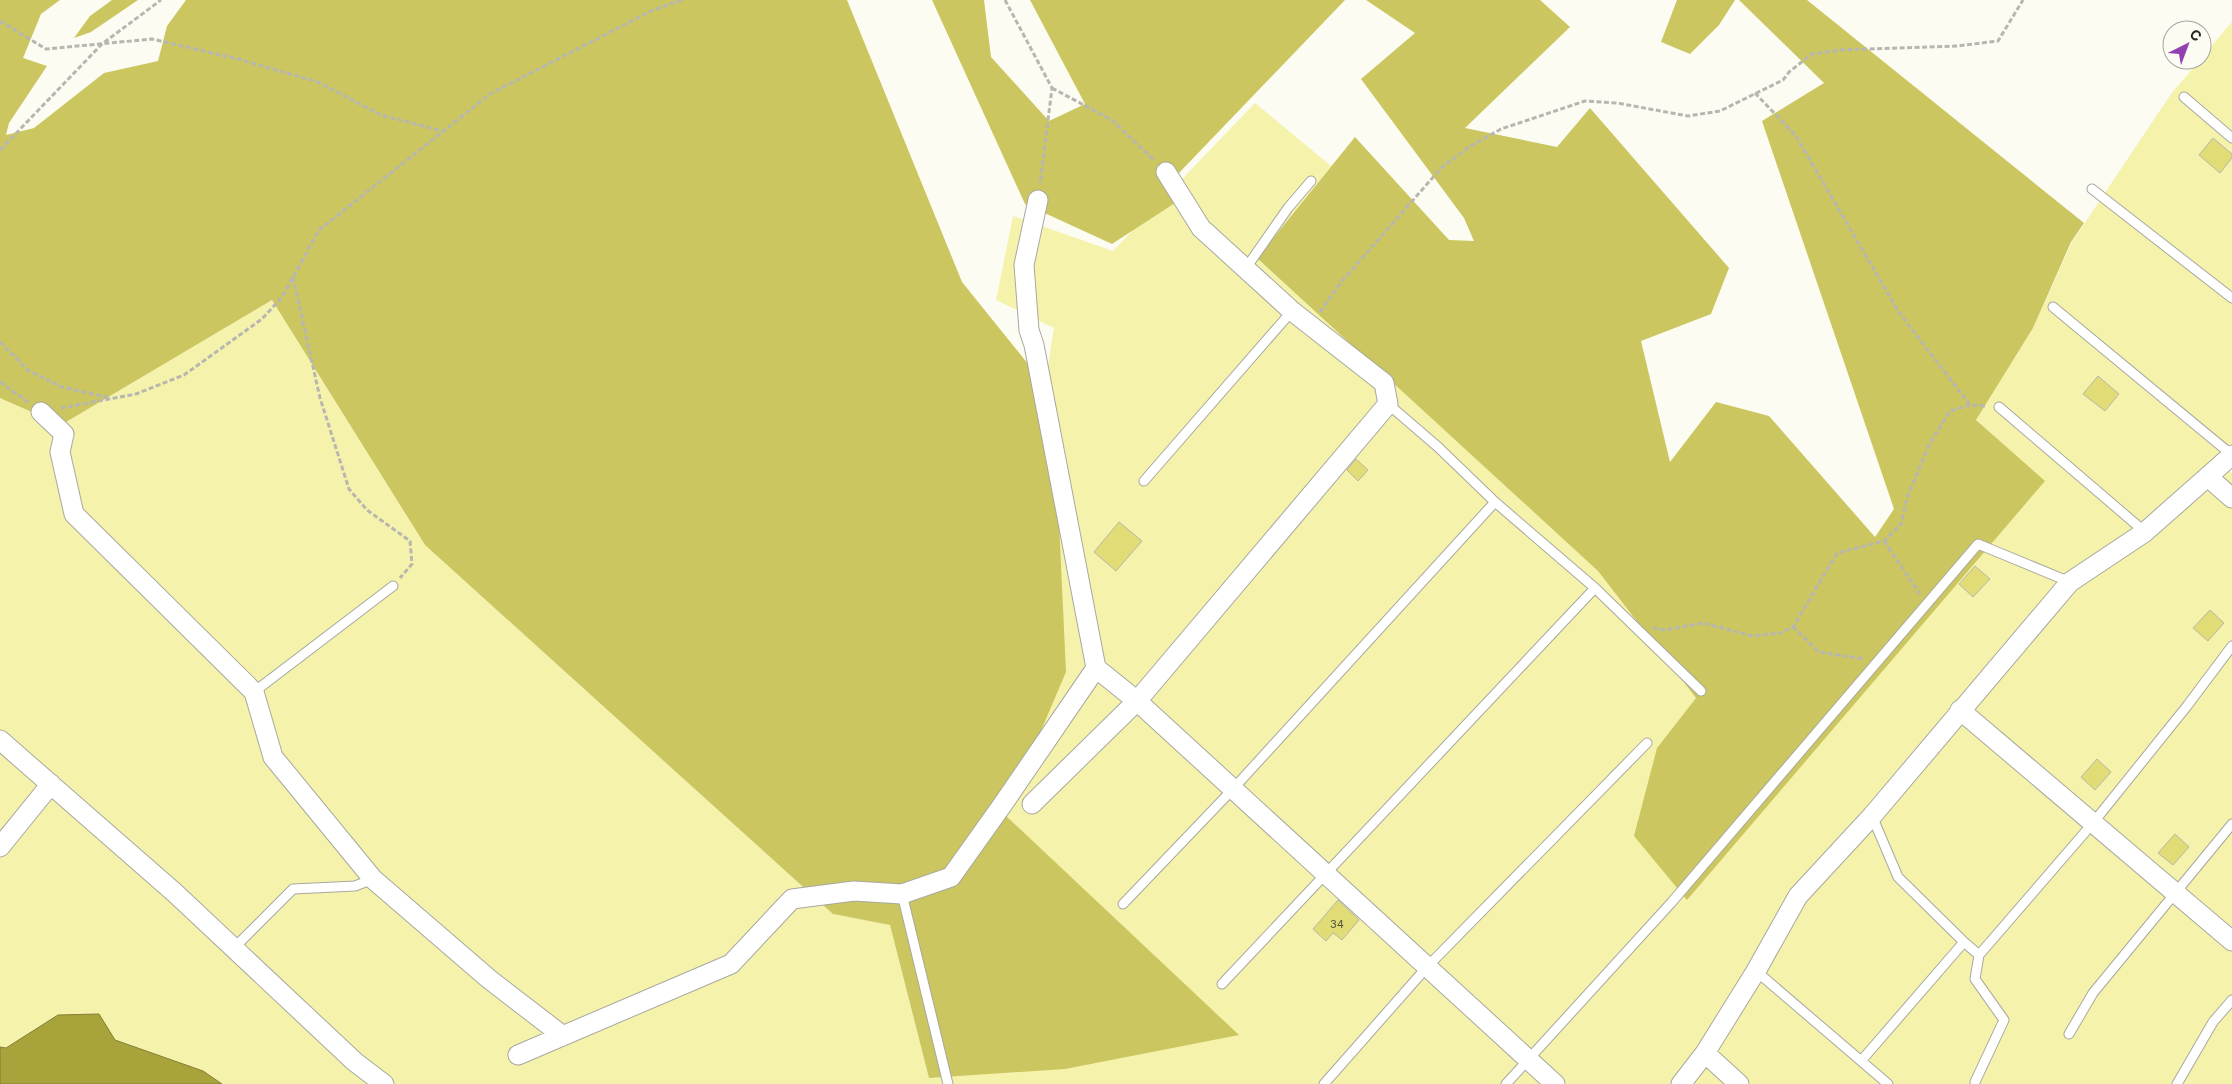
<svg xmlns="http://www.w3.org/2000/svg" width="2232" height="1084" font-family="Inter,sans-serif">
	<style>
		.green { fill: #f5f2ab }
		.forest { fill: #cbc660 }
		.water { fill: #a9a33b; stroke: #827e34 }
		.building { fill: #e1dc76; stroke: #b6b6ad }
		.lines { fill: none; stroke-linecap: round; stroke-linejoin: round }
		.lane-casing { stroke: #a8a8a0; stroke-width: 11 }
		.street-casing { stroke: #a8a8a0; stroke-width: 21 }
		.path { stroke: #b7b7b0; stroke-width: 3; stroke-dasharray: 5 2.5; stroke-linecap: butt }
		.lane { stroke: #fff; stroke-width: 9 }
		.street { stroke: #fff; stroke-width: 19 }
		.labels { text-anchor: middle; stroke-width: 4; stroke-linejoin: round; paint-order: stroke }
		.number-label { font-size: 11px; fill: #555438 }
	</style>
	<rect width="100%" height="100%" fill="#fcfcf3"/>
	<path class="green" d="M2232,22V464L2228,469L2232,473V1084H222L203,1071L115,1040L58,1015L6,1048L0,1047V398L61,425L272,300L425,545L833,914L890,925L929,1078L1005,815L1045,385L1054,328L996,300L1013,216L1113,251L1255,103L1331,166L1257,258L1598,571L1696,698L1657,748L1941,600L2044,481L1976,420L2033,328L2072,242L2171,94L2200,60H2202V57Z"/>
	<path class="forest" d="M0,0H60L41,14L23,58L47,66L9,123L6,135L34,128L104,73L158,61L167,26L186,0H847L962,282L1045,385L1057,479L1066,672L1005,815L1239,1035L1065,1069L929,1078L890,925L833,914L425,545L272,300L61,425L0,398Z
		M112,0H138L91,32L74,38L90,16Z
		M932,0H984L991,57L1049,121L1085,104L1030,0H1345L1177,175L1178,201L1112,244L1025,204Z
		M1366,0H1540L1570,27L1465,128L1557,147L1590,108L1729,268L1711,314L1641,341L1670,462L1716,402L1769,416L1875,537L1894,509L1762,121L1824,83L1739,0H1807L2084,223L2071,242L2033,328L1976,420L2045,481L1687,900L1634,836L1657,748L1696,698L1598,571L1257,258L1355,137L1449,240L1474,241L1464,218L1361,79L1415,33Z
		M1677,0H1735L1719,25L1690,54L1661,42Z"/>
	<path class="water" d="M99,1014L115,1040L203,1071L222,1084H0V1047L6,1048L58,1015Z"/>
	<path class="building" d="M2213,138L2232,154V158L2220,173L2199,155Z
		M2098,376L2119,394L2105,411L2083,394Z
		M1356,459L1368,470L1358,481L1347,470Z
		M1119,522L1142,541L1116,571L1094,552Z
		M1975,566L1990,579L1973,597L1959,584Z
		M2210,610L2224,623L2208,641L2193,628Z
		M2097,759L2111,772L2095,790L2081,777Z
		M2175,834L2189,847L2173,865L2158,853Z
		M1338,900L1359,920L1342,940L1333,933L1326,941L1313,929Z"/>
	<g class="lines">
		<g class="lane-casing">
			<path id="lane" d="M2184,97L2232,138
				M2092,189L2232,298
				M1246,268L1288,208L1311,181
				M2053,307L2232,455
				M1388,404L1438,447L1495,502L1595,588L1701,691
				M1999,407L2145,532
				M1144,481L1292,311
				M254,692L393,586
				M1872,816L1898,877L1964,942L1979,955
				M902,894L948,1084
				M1123,904L1233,789L1495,502
				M234,948L293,889L355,886L373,879
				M1756,971L1888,1084
				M1222,984L1595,588
				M2069,1034L2093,993L2232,824
				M1861,1061L1964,942
				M1975,1082L2004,1020L1975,979L1979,955L2093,823L2187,706L2232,646
				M1324,1084L1427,967L1647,743
				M1506,1084L1671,903L1978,544L2070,582
				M2177,1084L2213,1022L2232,1000"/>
		</g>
		<g class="street-casing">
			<path id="street" d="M41,412L64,434L60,452L74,514L254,692L273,757L373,879L489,979L563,1036
				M2208,477L2232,498
				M1096,668L1137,701L1555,1084
				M1960,710L2232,941
				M0,740L175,893L355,1062L384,1084
				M1032,804L1137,701L1388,404L1384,383L1292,311L1201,228L1166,172
				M0,847L51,784
				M1705,1053L1739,1084
				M518,1055L731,964L792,899L854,891L902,894L951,877L1003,804L1096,668L1034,345L1029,330L1024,265L1038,200
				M1681,1084L1705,1053L1756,971L1798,896L1872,816L2070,582L2145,532L2232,455"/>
		</g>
		<path class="path" d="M1005,0L1052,88L1040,184
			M0,21L46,49L152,39L238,59L318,82L381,115L442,131
			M1052,88L1112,120L1155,161
			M1755,93L1796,136L1898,311L1970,405
			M0,150L102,44L161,0
			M293,277L320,398L349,489L367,510L410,541L412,564L400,578
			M1320,312L1342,281L1442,167L1469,147L1501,129L1585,101L1617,103L1688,116L1720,111L1783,80L1789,72L1812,54L1841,50L1957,46L1998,41L2023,0
			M0,342L29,371L62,387L110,398
			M0,382L28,402
			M61,408L136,394L184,375L262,319L282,297L319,230L490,94L653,10L682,0
			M1884,541L1920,594
			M1793,627L1819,652L1864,659
			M1653,628L1665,630L1703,623L1752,636L1780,633L1793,627L1837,553L1884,541L1901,524L1907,498L1930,443L1950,411L1970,405L1987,406"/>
		<use href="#lane" class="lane"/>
		<use href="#street" class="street"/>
	</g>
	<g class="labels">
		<g class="number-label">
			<text x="1337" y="928">34</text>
		</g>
	</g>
	<g transform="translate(2187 45) rotate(42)"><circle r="24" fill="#fcfcf3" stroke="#a6a6a0"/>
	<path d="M0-4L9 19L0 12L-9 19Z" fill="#9341b0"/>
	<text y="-8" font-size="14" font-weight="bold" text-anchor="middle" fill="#262623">С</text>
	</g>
</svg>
